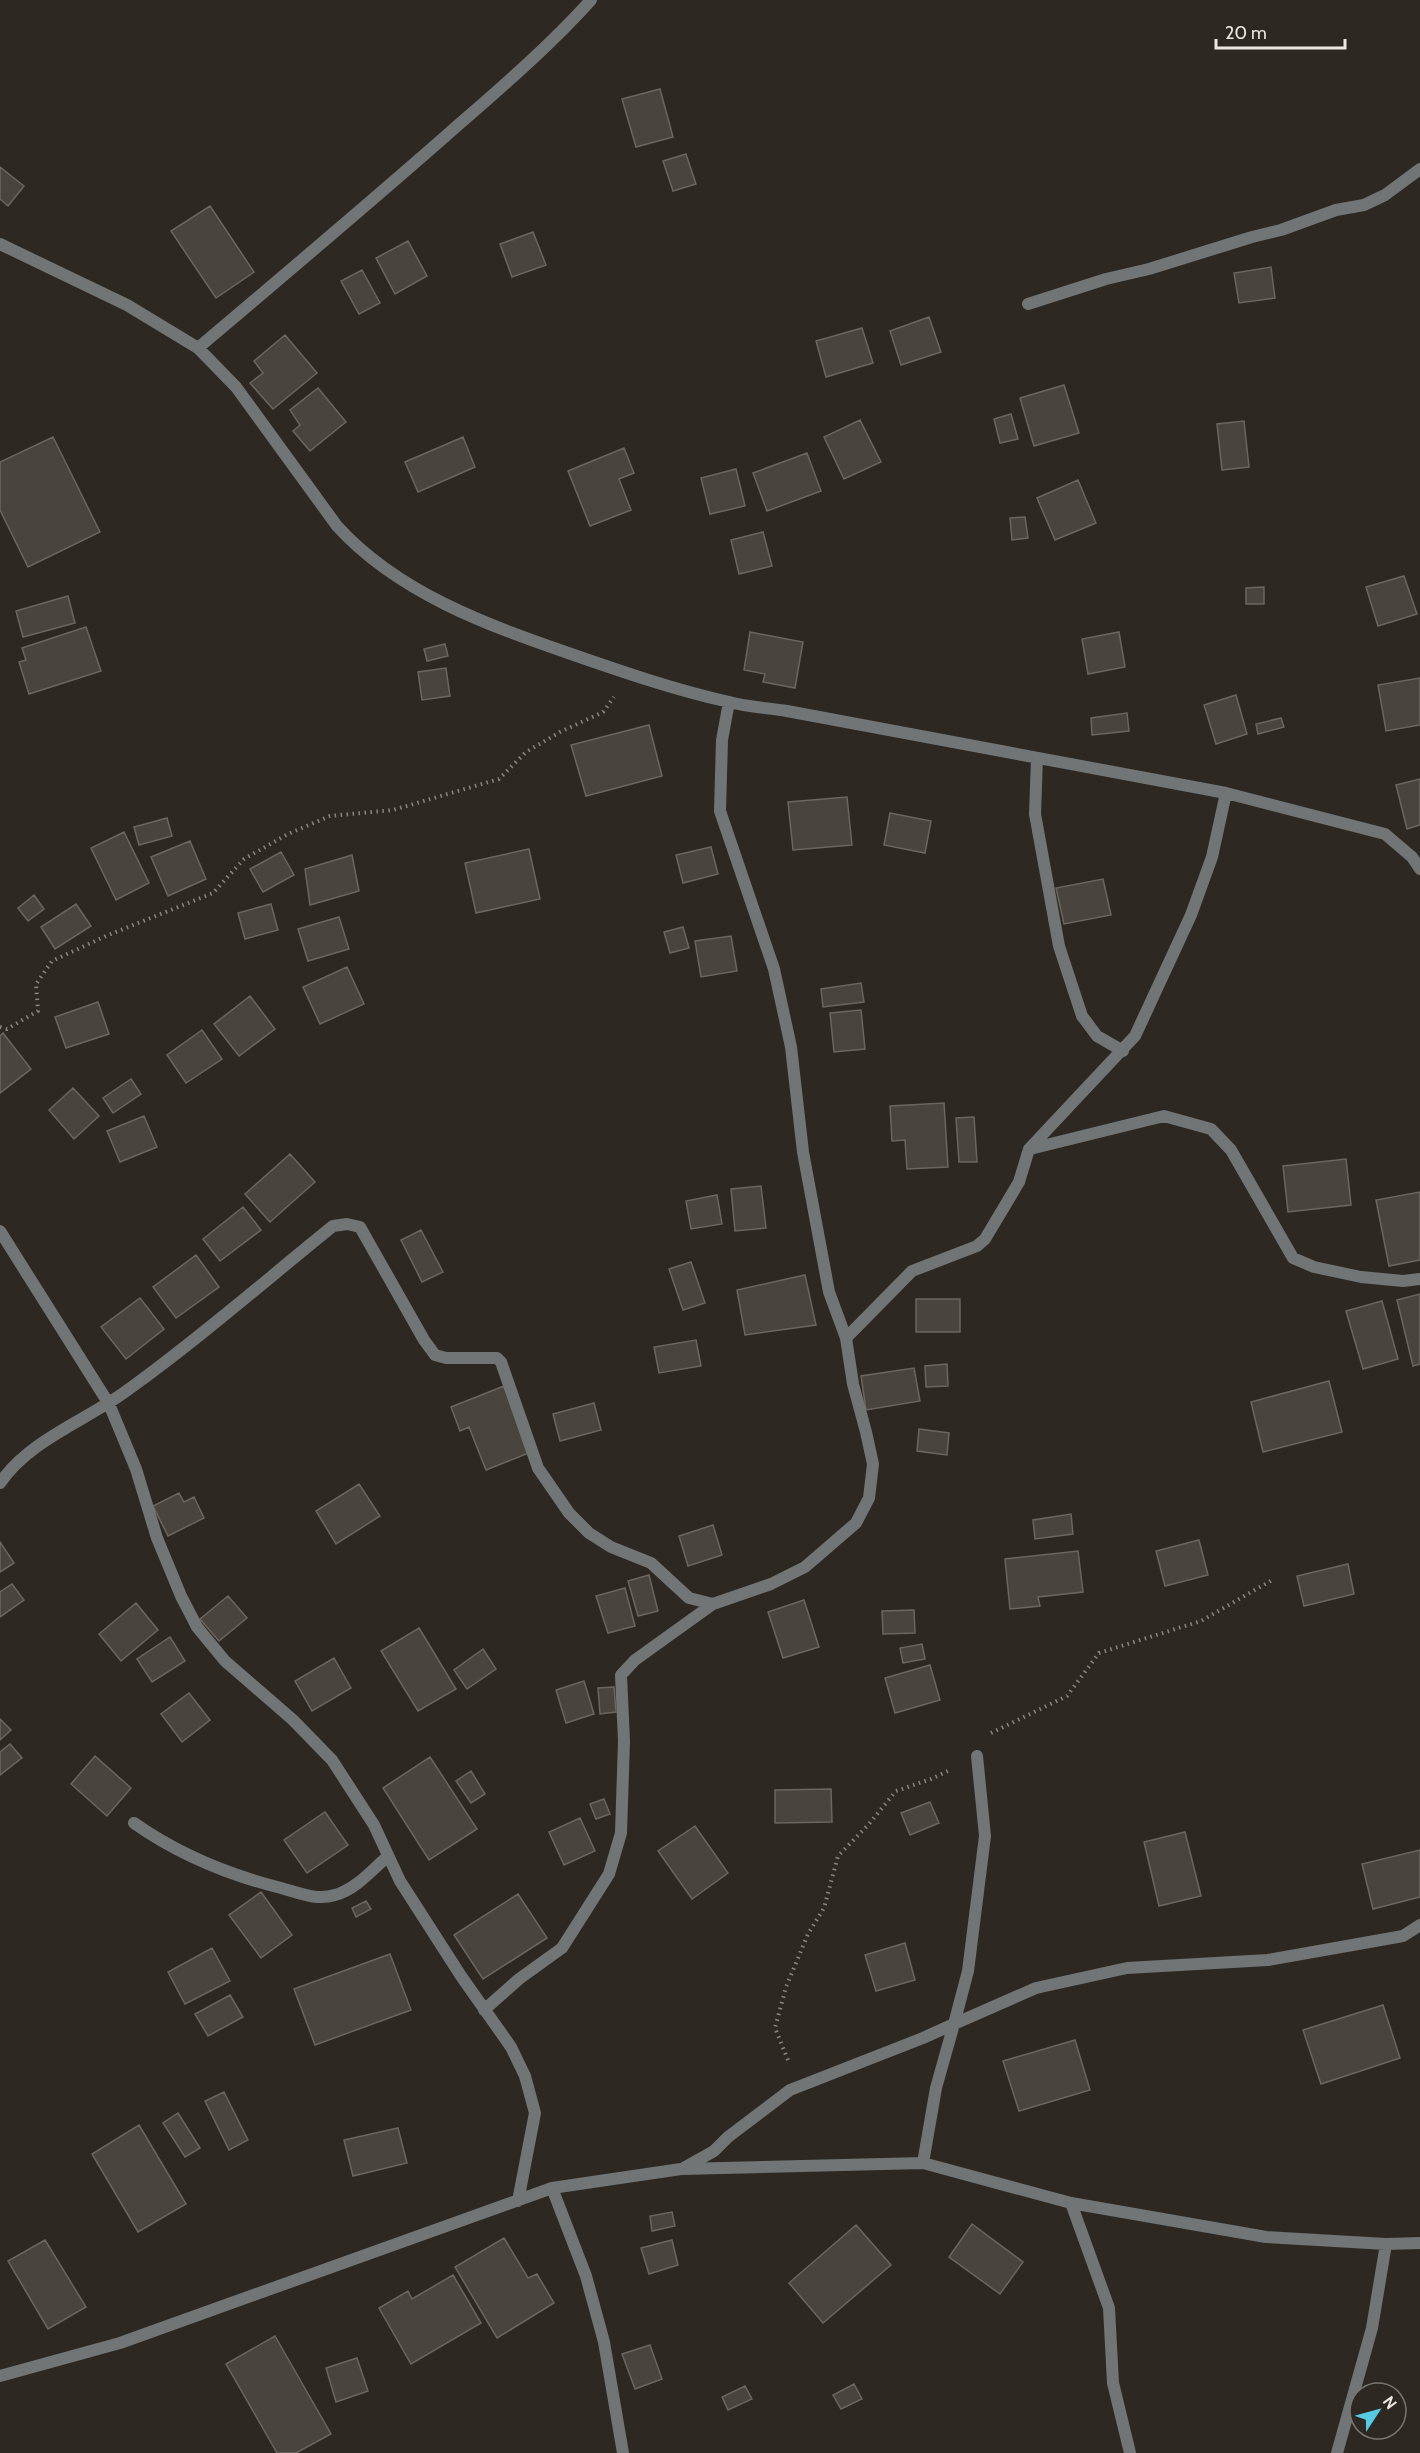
<svg xmlns="http://www.w3.org/2000/svg" width="1420" height="2453" font-family="Cabin,sans-serif">
	<style>
		.building { fill: #49453e; stroke: #6b665f; stroke-width: 1.5 }
		.lines { fill: none; stroke-linecap: round; stroke-linejoin: round }
		.path { stroke: #898580; stroke-width: 4; stroke-dasharray: 1.5 4.5; stroke-linecap: butt }
		.street { stroke: #717576; stroke-width: 12 }
	</style>
	<rect width="100%" height="100%" fill="#2d2922"/>
	<path class="building" d="M660,89L673,137L636,147L622,99Z
		M686,154L696,184L673,191L663,161Z
		M0,167L24,186L8,206L0,199Z
		M210,206L254,272L216,298L171,231Z
		M533,232L546,265L512,277L500,244Z
		M408,241L427,276L395,294L376,258Z
		M1271,267L1275,298L1239,303L1234,273Z
		M362,270L380,303L359,314L341,281Z
		M929,317L941,352L901,365L890,331Z
		M862,328L873,363L826,377L816,341Z
		M285,335L317,373L273,409L250,383L263,373L254,361Z
		M1064,385L1079,433L1034,446L1020,398Z
		M318,388L346,422L310,451L293,431L300,425L290,410Z
		M1011,414L1018,439L1000,443L994,419Z
		M860,420L881,462L844,479L824,437Z
		M1244,421L1249,467L1222,470L1217,424Z
		M53,437L100,532L28,567L0,510V462Z
		M463,437L475,467L418,492L405,462Z
		M624,448L634,473L619,479L631,510L590,526L568,471Z
		M807,453L821,491L767,511L753,473Z
		M736,469L745,506L710,514L701,478Z
		M1078,480L1096,523L1055,540L1037,498Z
		M1025,517L1028,538L1012,540L1010,518Z
		M763,532L772,566L739,574L731,540Z
		M1404,576L1417,614L1378,626L1366,587Z
		M1264,587V604H1246V588Z
		M68,596L75,623L23,637L16,611Z
		M86,627L101,671L29,694L19,662L26,660L22,648Z
		M750,632L803,642L795,688L763,682L765,674L744,670Z
		M1119,632L1125,667L1088,674L1082,639Z
		M445,644L448,656L427,661L424,649Z
		M446,668L450,696L422,700L418,672Z
		M1420,678V725L1386,731L1378,685Z
		M1236,695L1247,734L1216,744L1204,705Z
		M1127,713L1129,731L1092,735L1091,718Z
		M1281,718L1284,727L1258,734L1256,724Z
		M649,725L662,776L586,796L571,745Z
		M1420,779V825L1407,829L1396,785Z
		M847,797L852,845L793,850L788,802Z
		M890,813L931,821L925,853L884,845Z
		M167,818L172,836L139,845L134,827Z
		M124,832L149,883L116,900L91,848Z
		M190,841L206,879L168,896L151,857Z
		M711,847L718,874L683,883L676,855Z
		M529,849L540,899L476,913L465,863Z
		M281,852L294,875L263,892L250,869Z
		M352,855L359,891L310,905L305,869Z
		M1103,879L1111,915L1064,924L1056,888Z
		M34,895L44,909L28,921L18,908Z
		M76,904L91,926L55,949L41,927Z
		M271,904L278,930L245,939L238,913Z
		M339,917L349,949L308,961L298,929Z
		M683,927L689,948L670,953L664,932Z
		M731,936L737,971L701,977L695,941Z
		M347,967L364,1004L320,1024L303,987Z
		M861,983L864,1002L823,1007L821,989Z
		M250,996L275,1029L239,1056L214,1024Z
		M98,1002L109,1034L66,1048L55,1017Z
		M861,1010L865,1049L834,1052L830,1013Z
		M202,1030L222,1059L186,1083L167,1055Z
		M3,1033L31,1069L0,1093V1036Z
		M131,1079L141,1094L113,1113L103,1098Z
		M73,1088L99,1116L74,1139L49,1110Z
		M944,1103L948,1167L907,1169L905,1140L892,1141L890,1106Z
		M144,1116L157,1147L120,1162L107,1131Z
		M974,1117L977,1162H959L956,1118Z
		M290,1154L315,1182L270,1222L245,1194Z
		M1346,1159L1351,1205L1288,1212L1283,1166Z
		M761,1186L766,1228L735,1231L731,1189Z
		M1420,1192V1260L1389,1266L1376,1200Z
		M717,1195L722,1224L691,1229L686,1201Z
		M243,1207L261,1230L220,1261L203,1239Z
		M421,1230L443,1272L422,1282L401,1240Z
		M196,1255L219,1287L176,1318L153,1287Z
		M691,1262L705,1303L683,1310L669,1269Z
		M805,1275L816,1325L745,1335L737,1290Z
		M1420,1294V1364L1413,1366L1397,1300Z
		M140,1298L164,1329L126,1359L101,1327Z
		M916,1299H960V1332H916Z
		M1382,1301L1398,1359L1363,1369L1346,1311Z
		M696,1340L701,1366L659,1373L654,1347Z
		M947,1364L948,1386L926,1387L925,1366Z
		M914,1368L920,1401L866,1410L861,1376Z
		M1329,1381L1342,1432L1263,1452L1251,1402Z
		M504,1386L531,1452L486,1470L469,1427L460,1431L451,1407Z
		M594,1403L601,1430L560,1441L553,1414Z
		M919,1429L949,1433L947,1455L917,1451Z
		M359,1484L380,1516L336,1544L316,1511Z
		M179,1493L184,1502L194,1497L204,1518L168,1536L153,1506Z
		M1071,1514L1073,1534L1035,1539L1033,1520Z
		M713,1525L722,1555L688,1566L679,1536Z
		M1199,1540L1208,1575L1165,1586L1156,1551Z
		M0,1542L14,1563L0,1572Z
		M1078,1551L1083,1592L1038,1597L1040,1606L1010,1609L1005,1559Z
		M1348,1564L1354,1594L1304,1606L1297,1576Z
		M649,1575L658,1611L638,1616L628,1581Z
		M12,1584L24,1600L0,1617V1592Z
		M625,1588L635,1626L608,1633L596,1596Z
		M228,1596L247,1618L219,1641L200,1619Z
		M804,1600L819,1647L783,1658L768,1612Z
		M136,1603L158,1630L121,1661L99,1634Z
		M914,1610L915,1633L883,1634L882,1611Z
		M419,1628L456,1689L418,1711L381,1651Z
		M170,1637L185,1661L152,1682L137,1659Z
		M922,1644L925,1659L903,1663L900,1648Z
		M483,1649L496,1669L467,1689L454,1670Z
		M334,1658L351,1688L312,1711L295,1681Z
		M930,1665L940,1700L895,1713L885,1678Z
		M584,1681L594,1714L566,1723L556,1690Z
		M614,1687L616,1712L600,1714L598,1688Z
		M189,1693L210,1720L182,1742L161,1714Z
		M0,1719L11,1730L0,1740Z
		M10,1744L22,1758L0,1775V1752Z
		M95,1756L131,1788L107,1816L71,1784Z
		M430,1757L477,1829L429,1860L383,1788Z
		M471,1771L485,1794L471,1803L456,1781Z
		M831,1789L832,1822L775,1823V1790Z
		M604,1799L610,1814L596,1819L590,1804Z
		M930,1802L939,1823L910,1835L901,1813Z
		M325,1812L348,1845L307,1873L284,1840Z
		M580,1818L595,1851L564,1865L549,1832Z
		M695,1826L728,1873L692,1899L658,1851Z
		M1185,1832L1201,1896L1159,1906L1144,1842Z
		M1420,1850V1897L1373,1909L1362,1864Z
		M261,1892L292,1935L261,1958L229,1915Z
		M518,1894L547,1938L483,1979L454,1935Z
		M366,1901L371,1909L356,1917L352,1908Z
		M905,1943L915,1980L876,1991L865,1955Z
		M212,1948L230,1981L185,2004L168,1972Z
		M390,1954L411,2010L315,2045L294,1989Z
		M230,1995L243,2017L208,2036L195,2014Z
		M1383,2005L1400,2058L1321,2084L1303,2030Z
		M1075,2040L1090,2090L1019,2111L1003,2061Z
		M224,2092L248,2140L229,2150L205,2101Z
		M178,2113L200,2148L185,2157L163,2123Z
		M139,2125L186,2204L138,2232L92,2154Z
		M398,2128L407,2163L353,2176L344,2140Z
		M672,2212L675,2226L652,2231L650,2216Z
		M972,2224L1023,2262L1000,2294L949,2257Z
		M856,2225L891,2265L823,2323L789,2283Z
		M504,2238L528,2278L537,2274L554,2303L497,2338L455,2267Z
		M45,2240L86,2307L48,2329L8,2261Z
		M672,2240L678,2265L649,2274L641,2248Z
		M453,2275L481,2323L411,2364L379,2308L408,2291L412,2299Z
		M275,2336L331,2434L296,2453H277L226,2364Z
		M650,2345L662,2379L635,2389L622,2354Z
		M357,2358L368,2391L336,2402L326,2368Z
		M854,2384L862,2399L841,2409L833,2395Z
		M745,2386L752,2399L728,2410L722,2397Z"/>
	<g class="lines">
		<path class="path" d="M0,1027L7,1029L38,1011L36,984L52,961L106,936L213,893L244,859L288,834L330,816L393,810L499,779L526,752L560,732L603,712L614,697
			M991,1733L1067,1696L1099,1653L1201,1621L1274,1579
			M788,2060L775,2028L786,1987L808,1934L824,1908L838,1856L869,1824L896,1791L931,1779L950,1770"/>
		<path class="street" d="M0,244L127,305L198,348L236,387L337,526C398,593 487,625 571,654C623,672 675,690 729,702C748,707 768,708 787,711L1226,793L1385,834L1412,857L1420,869
			M1028,304L1106,279L1149,269L1252,237L1281,230L1336,210L1364,205L1385,195L1420,169
			M198,348C282,277 366,206 448,134C497,91 548,48 591,0
			M729,702L722,740L720,811L774,969L791,1047L803,1152L829,1292L846,1338
			M1037,758L1035,814L1059,946L1082,1016L1097,1036L1123,1051
			M1030,1149L1164,1116L1211,1129L1231,1150L1293,1258L1314,1267L1361,1277L1403,1281L1420,1279
			M0,1231L109,1404L136,1469L157,1538L181,1596L197,1627L225,1661L293,1720L332,1760L374,1825L400,1881L461,1976L511,2047L525,2076L535,2113L518,2201
			M0,1483C30,1439 88,1420 129,1389C200,1338 266,1280 333,1226L347,1224L360,1227L424,1340L435,1355L446,1358H497L501,1362L538,1468L569,1513L589,1533L611,1547L651,1563L689,1598L713,1604L771,1584L805,1567L856,1523L869,1498L873,1464L866,1432L853,1384L846,1338L912,1271L977,1246L985,1239L1019,1182L1029,1149L1135,1036L1191,915L1212,857L1226,793
			M134,1823C178,1854 229,1875 281,1888C299,1893 317,1901 335,1895C355,1890 372,1870 387,1857
			M484,2010L519,1979L562,1948L609,1874L621,1833L624,1741L621,1675L635,1660L713,1604
			M923,2163L936,2088L954,2024L1036,1988L1127,1968L1268,1960L1403,1936L1420,1925
			M682,2169L714,2151L728,2137L790,2090L923,2038L954,2024L968,1971L985,1836L977,1756
			M552,2188L586,2276L604,2342L623,2453
			M1071,2203L1109,2308L1113,2383L1130,2453
			M0,2376L120,2343L552,2188L681,2169L923,2163L1071,2203L1266,2237L1386,2244L1420,2243
			M1337,2453L1372,2328L1386,2244"/>
	</g>
	<g transform="translate(1378 2411) rotate(54)"><circle r="28" fill="#2d2922" stroke="#797570" stroke-width="1.5"/>
	<path d="M0-4.5L10 22L0 15L-10 22Z" fill="#57c9e2"/>
	<text y="-9" font-size="16" font-weight="bold" text-anchor="middle" fill="#ebe8e4">N</text>
	</g>
	<path d="M1216 39v9h129v-9" fill="none" stroke="#ebe8e4" stroke-width="3"/>
	<text x="1225" y="39" font-size="18" fill="#ebe8e4" stroke="#2d2922" stroke-width="4.5" paint-order="stroke">20 m</text>
</svg>
